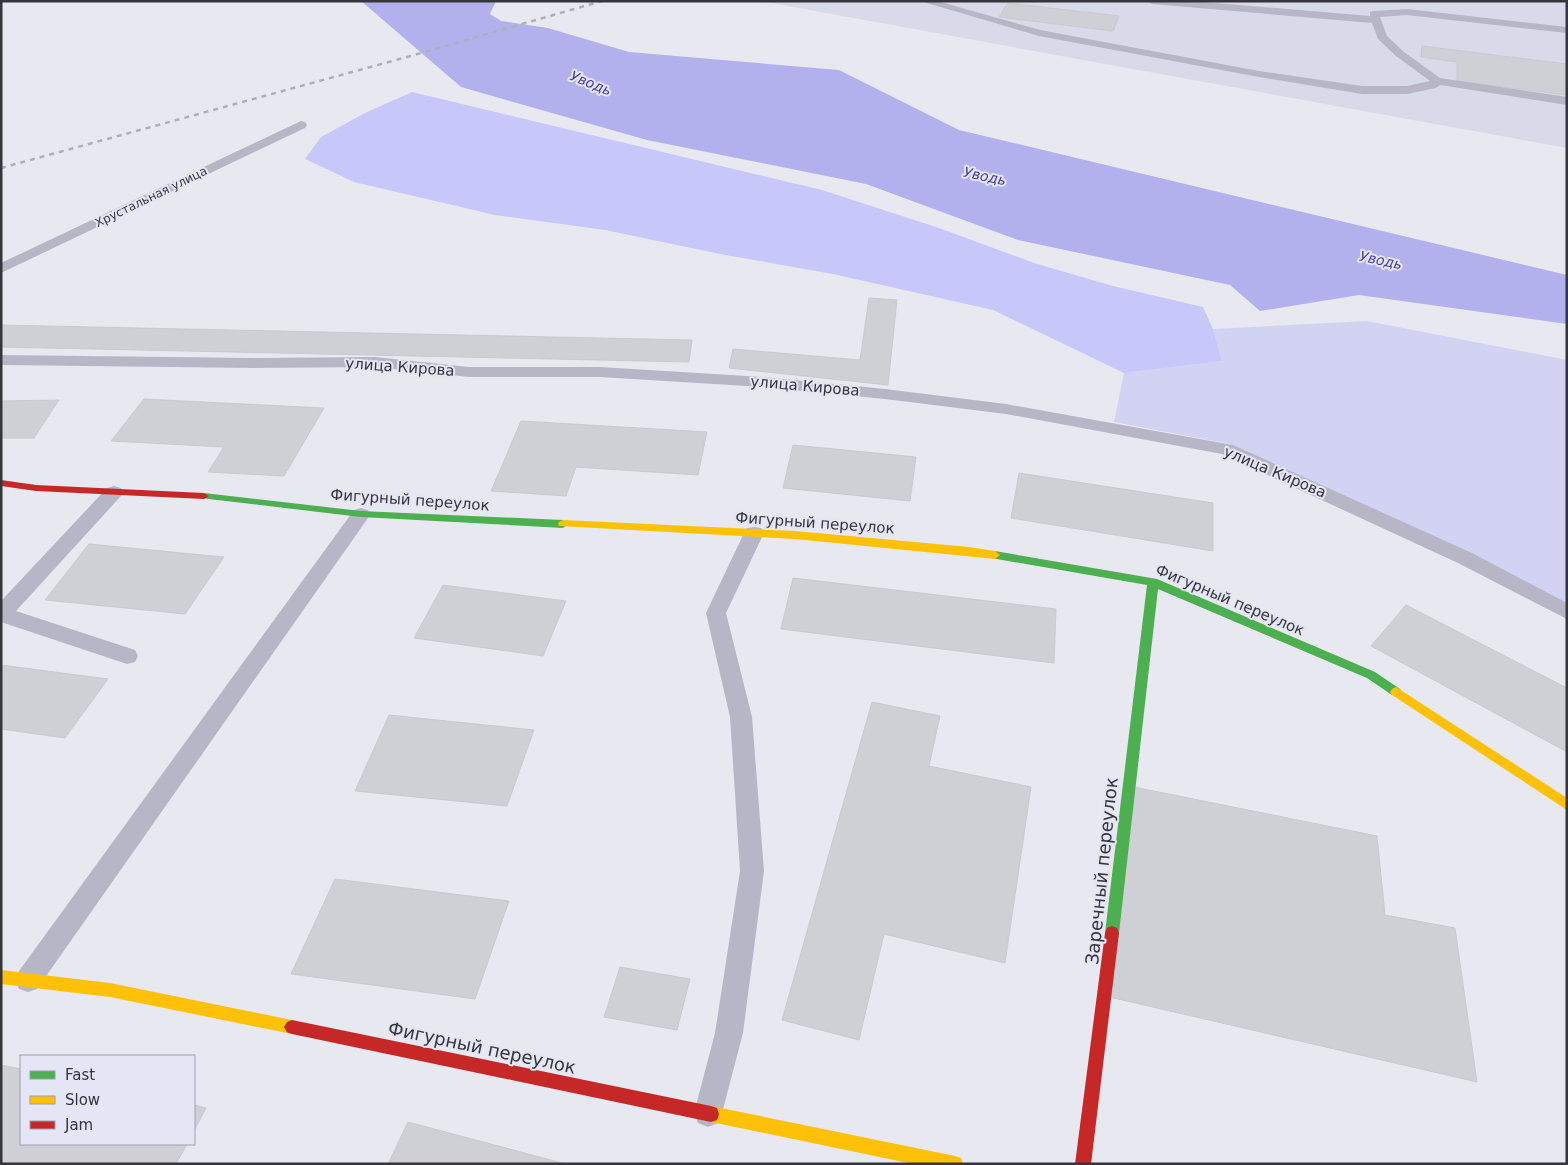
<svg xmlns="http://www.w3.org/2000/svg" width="1568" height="1165" font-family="'DejaVu Sans',sans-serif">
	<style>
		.built { fill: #d8d9e9 }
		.green { fill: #d2d3f3 }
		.forest { fill: #c8c7f9 }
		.water { fill: #b2b1ed }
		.building { fill: #cfcfd6; stroke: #c9c9d0 }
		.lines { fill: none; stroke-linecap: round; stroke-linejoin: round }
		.lane { fill: #b6b6c7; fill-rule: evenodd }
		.fast { fill: #4caf50; fill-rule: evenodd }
		.slow { fill: #ffc107; fill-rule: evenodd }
		.jam { fill: #c62828; fill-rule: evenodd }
		.rail { stroke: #afafbb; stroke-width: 2.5; stroke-dasharray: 5 5; stroke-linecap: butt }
		.labels { text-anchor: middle; stroke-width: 4; stroke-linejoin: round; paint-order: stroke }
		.far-street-label { font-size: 12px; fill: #35353b; stroke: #e4e5f5 }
		.far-water-label { font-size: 14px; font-style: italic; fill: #493e9d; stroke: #e4e5f5 }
		.street-label { font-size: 15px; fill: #35353b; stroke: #e4e5f5 }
		.near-street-label { font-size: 18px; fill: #35353b; stroke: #e4e5f5 }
	</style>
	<rect width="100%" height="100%" fill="#e8e8f1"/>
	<path class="built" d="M760,1H1567V148Z"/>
	<path class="green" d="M1367,321L1567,360V606L1466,553L1230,444L1114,422L1124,373L1222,361L1213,329Z"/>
	<path class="forest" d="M412,92L822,190L939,228L1034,263L1113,286L1203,307L1213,329L1222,361L1124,373L993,310L833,274L725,255L605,230L495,215L354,182L305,159L321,137L365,113Z"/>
	<path class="water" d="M361,1H494L495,3L490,14L501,21L548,28L629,52L839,70L959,130L1567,275V324L1359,295L1260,311L1230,285L1018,240L866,184L647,140L461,87Z"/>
	<path class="building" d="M1008,3L1119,16L1113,31L999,17Z
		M1422,46L1567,64V95L1457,81V62L1421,57Z
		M869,298L897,300L888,385L729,368L733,349L860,360Z
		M1,325L692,340L689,362L1,347Z
		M144,399L324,408L284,476L208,472L224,447L111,441Z
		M59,400L34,438H1V401Z
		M521,421L707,432L698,475L576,467L566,496L491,491Z
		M793,445L916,457L910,501L783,488Z
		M1019,473L1213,503V551L1011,518Z
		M89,544L224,557L185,614L45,600Z
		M793,578L1056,609L1054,663L781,629Z
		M443,585L566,601L543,656L414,638Z
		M1406,605L1567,688V752L1371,646Z
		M1,665L108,679L65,738L1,729Z
		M872,702L940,716L929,766L1031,787L1005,963L884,934L859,1040L782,1020Z
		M389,715L534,730L507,806L355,791Z
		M1129,786L1377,836L1385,915L1455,928L1477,1082L1105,996Z
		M335,879L509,901L475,999L291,974Z
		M620,967L690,979L677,1030L604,1017Z
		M1,1065L21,1069V1144H187L176,1164H1Z
		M194,1105L206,1108L194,1131Z
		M408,1122L566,1164H388Z"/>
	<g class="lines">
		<path class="lane" d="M920,1H937L1040,30L1259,71L1362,86H1407L1430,81L1396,56L1378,39L1372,23L1152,4L1147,1H1191L1370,16V12L1374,11L1407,9L1567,27V33L1407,15L1380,17L1387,36L1404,52L1440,78L1567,97V105L1440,85L1436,88L1407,94H1362L1259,77L1039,36Z
			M301,121L305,122L307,125L305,128L1,273V263Z
			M1,355L253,358L375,357L469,367H600L763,377L885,389L1006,404L1233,445L1472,553L1567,603V619L1458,563L1222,454L1006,414L885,399L763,387L600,377H469L375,367L253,368L1,365Z
			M114,486L121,488L123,492L121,496L16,611L135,650L138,656L135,662L127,664L1,622V601L107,488Z
			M361,508L368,510L370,514L368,518L37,989L28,992L19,989L15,980L19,971L354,510Z
			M754,527L761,528L764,533L726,613L752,717L764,871L743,1033L722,1113L718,1123L708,1127L698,1123L694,1113L715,1033L740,871L730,717L706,613L744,533L747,528Z"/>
		<path class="fast" d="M204,493L361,511L563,520L568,524L563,528L361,517L200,498L199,496L200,494Z
			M995,551L1157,579L1375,672L1400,689L1402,692L1400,695H1392L1367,678L1158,589L1119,933L1117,938L1112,940L1107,938L1105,933L1147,585L991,558L990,555L991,552Z"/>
		<path class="slow" d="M563,520L795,531L969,547L995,551L1000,555L995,559L795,539L559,526L558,524L559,522Z
			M1396,687L1567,798V810L1392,695L1390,692L1392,689Z
			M1,970L110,983L292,1020L297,1022L300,1027L297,1032L292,1034L110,997L1,984Z
			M711,1106L955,1156L961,1158L963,1164H913L711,1122L705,1120L703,1114L705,1108Z"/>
		<path class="jam" d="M1,480L36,485L204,493L209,496L204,499L36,491L1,486Z
			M1112,926L1117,928L1119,933L1091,1164H1075L1105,933L1107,928Z
			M292,1020L711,1106L717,1108L719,1114L717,1120L711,1122L292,1034L287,1032L284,1027L287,1022Z"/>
		<path class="rail" d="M1,168L407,57L602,1"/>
	</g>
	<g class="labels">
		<g class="far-street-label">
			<text transform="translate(151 197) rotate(-26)" y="4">Хрустальная улица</text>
		</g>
		<g class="far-water-label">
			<text transform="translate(591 83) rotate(22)" y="5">Уводь</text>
			<text transform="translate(985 176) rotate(12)" y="5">Уводь</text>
			<text transform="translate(1381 260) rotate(12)" y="5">Уводь</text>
		</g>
		<g class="street-label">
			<text transform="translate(400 367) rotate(4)" y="5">улица Кирова</text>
			<text transform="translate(805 386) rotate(5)" y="5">улица Кирова</text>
			<text transform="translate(1275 472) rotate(23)" y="5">улица Кирова</text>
			<text transform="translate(410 500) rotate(4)" y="5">Фигурный переулок</text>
			<text transform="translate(815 523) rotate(4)" y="5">Фигурный переулок</text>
			<text transform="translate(1230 600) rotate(23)" y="5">Фигурный переулок</text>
		</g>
		<g class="near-street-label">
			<text transform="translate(1102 871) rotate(-84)" y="6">Заречный переулок</text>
			<text transform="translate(482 1048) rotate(12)" y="6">Фигурный переулок</text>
		</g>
	</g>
	<rect width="1568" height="1165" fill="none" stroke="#35353b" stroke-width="5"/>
	<rect x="20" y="1055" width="175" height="90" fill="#e4e5f5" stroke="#9e9fab"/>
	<rect x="30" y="1071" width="25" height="8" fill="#4caf50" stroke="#9e9fab"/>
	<text x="65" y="1080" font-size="15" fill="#35353b">Fast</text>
	<rect x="30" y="1096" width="25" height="8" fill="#ffc107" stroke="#9e9fab"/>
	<text x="65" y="1105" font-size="15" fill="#35353b">Slow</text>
	<rect x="30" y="1121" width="25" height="8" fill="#c62828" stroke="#9e9fab"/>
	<text x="65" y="1130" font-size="15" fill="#35353b">Jam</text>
</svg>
